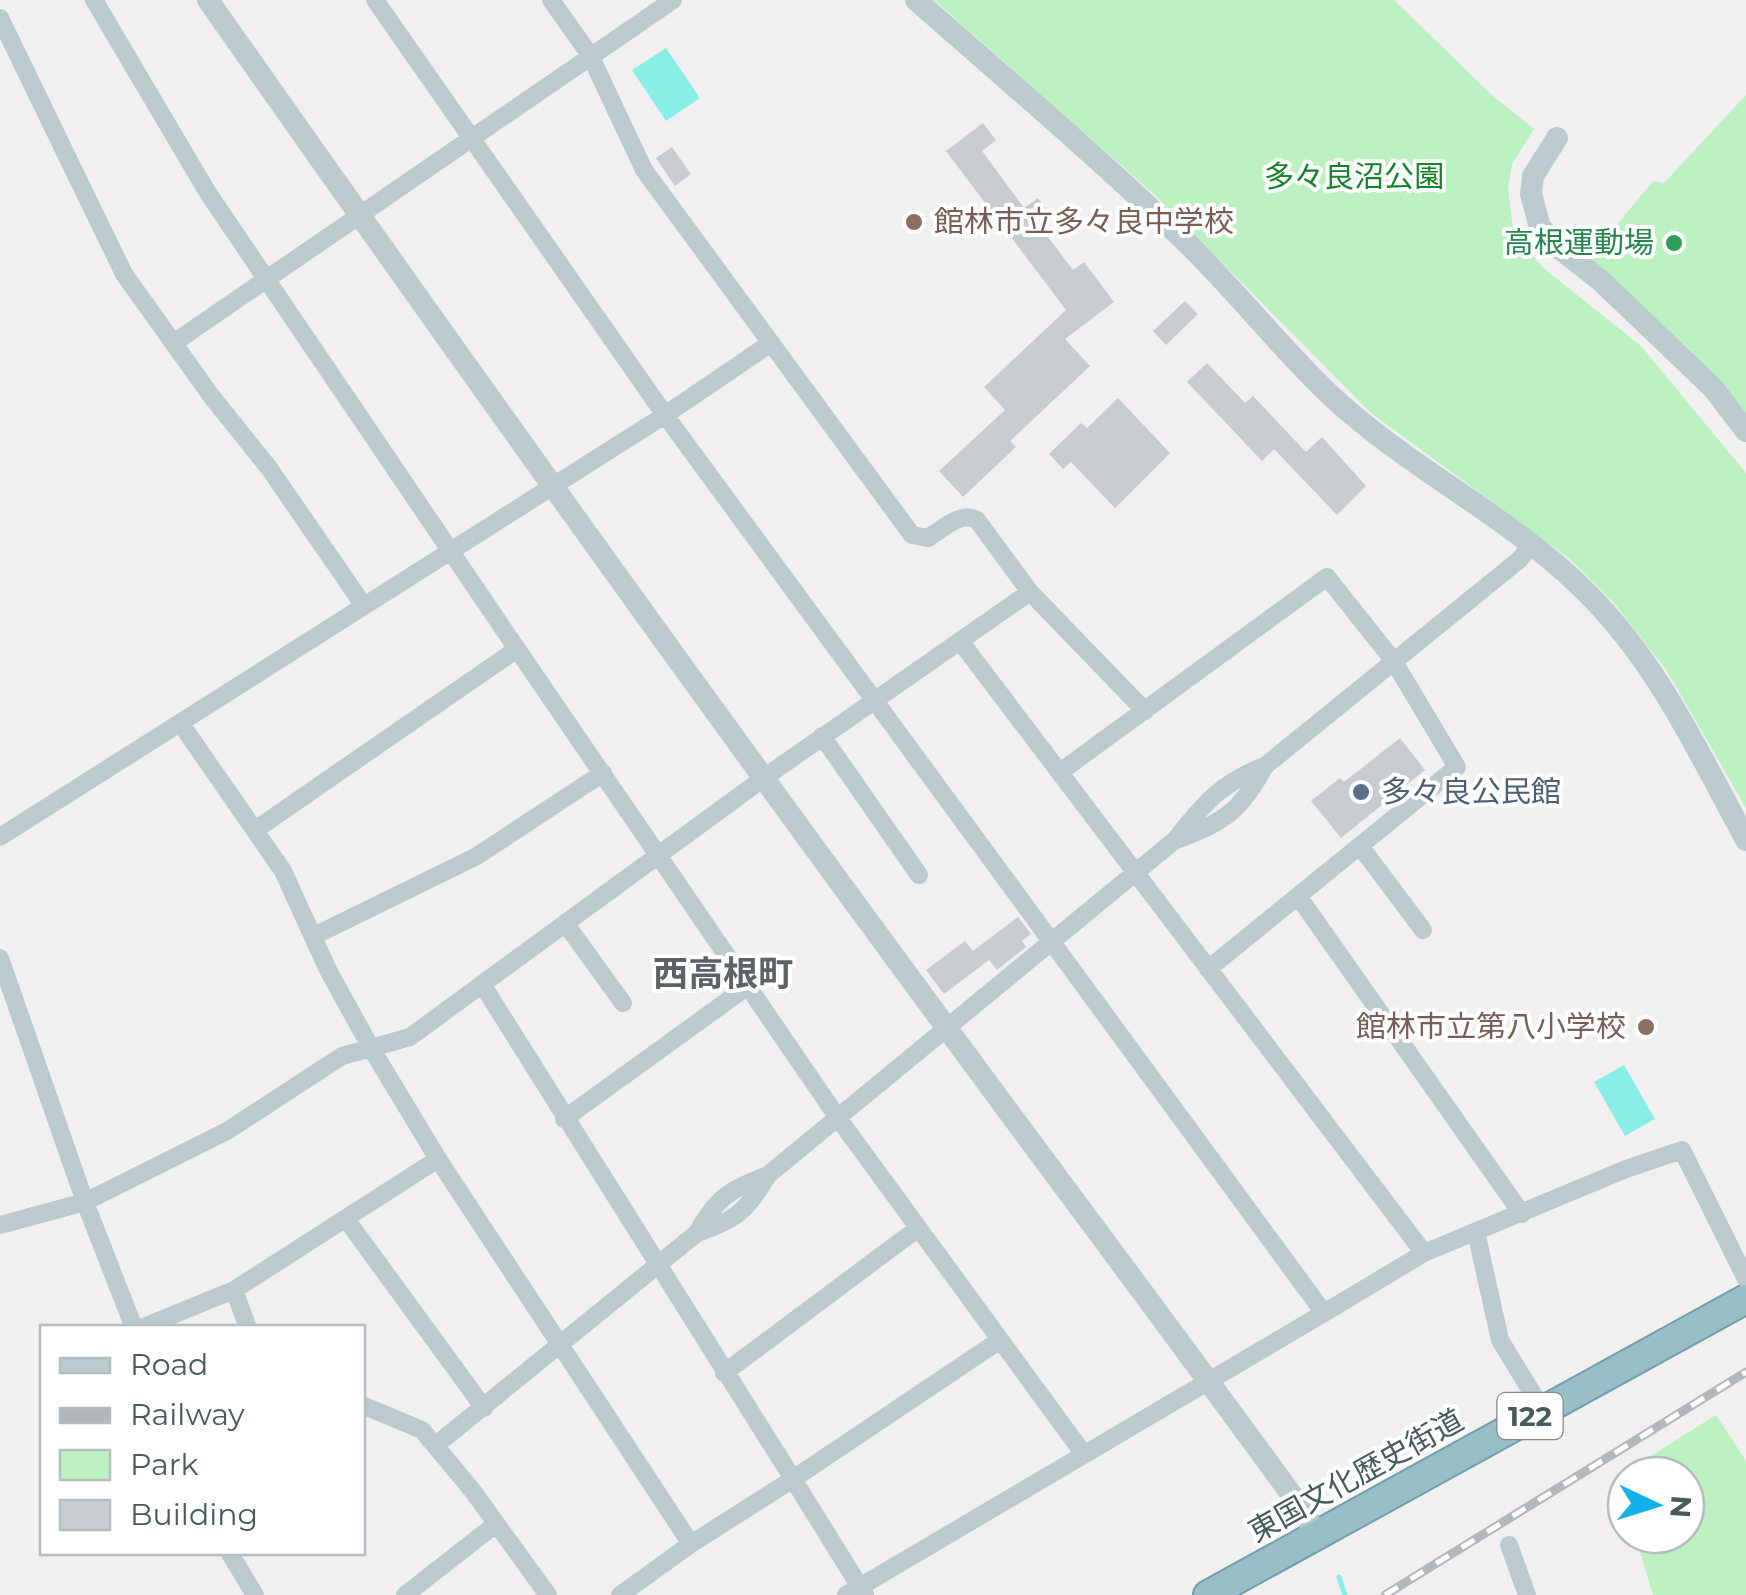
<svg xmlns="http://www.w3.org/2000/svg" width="1746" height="1595" font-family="Montserrat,'Noto Sans JP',sans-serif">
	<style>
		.green { fill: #bcf1c1 }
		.water { fill: #88efe6 }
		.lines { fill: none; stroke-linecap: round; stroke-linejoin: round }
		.stream { stroke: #88efe6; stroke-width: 5 }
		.building { fill: #c6cccf }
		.trunk-casing { stroke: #719fac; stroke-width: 32 }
		.minor { stroke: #bbcacd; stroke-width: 18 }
		.tertiary { stroke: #bbcacd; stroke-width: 22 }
		.trunk { stroke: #9abec8; stroke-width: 28 }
		.rail-casing { stroke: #b1b7ba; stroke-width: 9 }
		.rail { stroke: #fff; stroke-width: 5; stroke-dasharray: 15; stroke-linecap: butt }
		.education-dot { fill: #8d6e63; stroke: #fff; stroke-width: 4 }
		.leisure-dot { fill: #2e9e5b; stroke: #fff; stroke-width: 4 }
		.service-dot { fill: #5c6f8a; stroke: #fff; stroke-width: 4 }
		.labels { text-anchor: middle; stroke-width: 8; stroke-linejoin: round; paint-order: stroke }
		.shield { fill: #fff; stroke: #7e8c8e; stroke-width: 2.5 }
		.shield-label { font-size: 28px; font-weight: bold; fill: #475a5e }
		.park-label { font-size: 30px; fill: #148329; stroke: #fff }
		.education-label { font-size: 30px; fill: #785e54; stroke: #fff; text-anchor: start }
		.leisure-label { font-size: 30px; fill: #27864d; stroke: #fff; text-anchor: end }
		.service-label { font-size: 30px; fill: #4e5e75; stroke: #fff; text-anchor: start }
		.street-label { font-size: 30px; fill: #475a5e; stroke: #fff }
		.quarter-label { font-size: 35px; font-weight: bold; fill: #5c6365; stroke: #fff }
	</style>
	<rect width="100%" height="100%" fill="#f2eff0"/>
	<path class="green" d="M934,0H1394L1493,96L1534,129L1512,164L1508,188L1513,230L1542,267L1641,346L1746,473V808L1667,671L1614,603L1570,559L1371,413L1156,196Z
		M1746,95V419L1689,349L1587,261L1653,181L1664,183Z
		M1716,1415L1746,1461V1595H1653L1635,1535H1686V1475H1626V1502L1619,1476Z"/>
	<path class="water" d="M666,48L700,98L666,121L632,70Z
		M1624,1065L1655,1119L1625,1136L1594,1082Z"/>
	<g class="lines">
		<path class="stream" d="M1339,1577L1345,1595"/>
	</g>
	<path class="building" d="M983,123L996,140L982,151L1024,208L1038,198L1048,211L1035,220L1073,270L1084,262L1114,302L1065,339L1090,366L1010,441L1016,447L963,497L939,471L1005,410L984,387L1066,310L946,151Z
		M672,147L691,174L675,186L656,158Z
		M1185,301L1198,314L1166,345L1153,331Z
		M1207,363L1245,403L1253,396L1306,452L1322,437L1366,486L1337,515L1274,449L1262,461L1187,382Z
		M1118,398L1170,453L1115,508L1071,462L1063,469L1049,454L1081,423L1087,428Z
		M1400,738L1425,770L1341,838L1311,801L1340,778L1344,782Z
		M1018,917L1031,934L1022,941L1026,947L997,970L989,960L944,994L926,970L965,941L973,951Z"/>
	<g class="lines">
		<g class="trunk-casing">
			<path id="trunk" d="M1208,1595L1746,1299"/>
		</g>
		<path class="minor" d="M94,0L208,193L517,649L838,1118L1083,1453
			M375,0L665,415L1324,1313L846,1595
			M551,0L590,55L644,170L912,535L928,538C943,529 960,511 977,520L1030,592L1145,711
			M0,18L124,274L212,397L269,468L364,606
			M175,342L673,0
			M960,641L1424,1253
			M822,736L919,875
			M1060,772L1327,577L1393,660L1457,767L1208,969
			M255,830L517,649
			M0,837L665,415L771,343
			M1177,840C1225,821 1240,812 1265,766
			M1360,846L1423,930
			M1298,896L1522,1214
			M565,923L623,1003
			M314,936L477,856L603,773
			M0,958L85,1202L134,1328
			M482,984L793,1479L1000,1340
			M564,1119L748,986
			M346,1219L484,1408
			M0,1225L85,1202L227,1131L342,1056L371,1048L328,970L283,871L181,724
			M1476,1232L1500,1340L1542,1409
			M697,1233C736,1220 747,1211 768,1175
			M234,1290L438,1159
			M1324,1313L1424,1253L1626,1169L1682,1150L1746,1279
			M141,1328L234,1290L248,1328
			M724,1373L917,1229
			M362,1405L422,1430L472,1490L548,1595
			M436,1445L697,1233C716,1198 730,1189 768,1175L1175,840C1203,804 1222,782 1265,766L1519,560L1532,545
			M691,1544L438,1159L371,1048L410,1037L765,777L1030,592
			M1509,1545L1527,1595
			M229,1552L255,1595
			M405,1595L496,1524
			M620,1595L691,1544L793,1479L865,1595"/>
		<path class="tertiary" d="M208,0C451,346 698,691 949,1031C1068,1193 1189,1353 1307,1516L1315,1535
			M916,0C1007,80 1100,159 1187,243C1236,291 1279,346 1328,393C1407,468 1509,515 1586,592C1657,662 1699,753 1746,840
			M1557,138L1533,176L1531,194L1540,227L1559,248L1600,280L1713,388L1746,431"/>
		<use href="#trunk" class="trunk"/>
		<g class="rail-casing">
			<path id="rail" d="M1385,1595L1746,1372"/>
		</g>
		<use href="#rail" class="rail"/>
	</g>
	<g class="education-dot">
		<circle cx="914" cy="222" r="10"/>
		<circle cx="1646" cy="1027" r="10"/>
	</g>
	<circle class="leisure-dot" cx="1674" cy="243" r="10"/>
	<circle class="service-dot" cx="1361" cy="792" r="10"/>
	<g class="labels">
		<rect class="shield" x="1497.5" y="1393" width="65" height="46" rx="8"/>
		<g class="shield-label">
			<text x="1530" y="1426">122</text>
		</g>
		<g class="park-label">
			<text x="1354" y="187">多々良沼公園</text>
		</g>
		<g class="education-label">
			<text x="934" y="232">館林市立多々良中学校</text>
			<text x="1626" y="1037" text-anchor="end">館林市立第八小学校</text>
		</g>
		<g class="leisure-label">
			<text x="1654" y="253">高根運動場</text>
		</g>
		<g class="service-label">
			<text x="1381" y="802">多々良公民館</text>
		</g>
		<g class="street-label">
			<text transform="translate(1356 1476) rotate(-29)" y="10">東国文化歴史街道</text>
		</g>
		<g class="quarter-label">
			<text x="723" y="986">西高根町</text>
		</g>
	</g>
	<rect x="40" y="1325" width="325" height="230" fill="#ffffff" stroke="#b5bdbf" stroke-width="2.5"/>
	<rect x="60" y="1358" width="50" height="15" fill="#bbcacd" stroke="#b5bdbf" stroke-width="2.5"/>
	<text x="130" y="1375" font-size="30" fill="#475a5e">Road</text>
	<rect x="60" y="1408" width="50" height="15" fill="#b1b7ba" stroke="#b5bdbf" stroke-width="2.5"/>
	<text x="130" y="1425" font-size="30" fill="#475a5e">Railway</text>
	<rect x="60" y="1450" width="50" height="30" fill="#bcf1c1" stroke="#b5bdbf" stroke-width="2.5"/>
	<text x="130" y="1475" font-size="30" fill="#475a5e">Park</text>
	<rect x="60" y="1500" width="50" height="30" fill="#c6cccf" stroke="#b5bdbf" stroke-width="2.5"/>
	<text x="130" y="1525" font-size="30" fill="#475a5e">Building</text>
	<g transform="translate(1656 1505) rotate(94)"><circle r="48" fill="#ffffff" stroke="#b5bdbf" stroke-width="2.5"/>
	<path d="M0-8L18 38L0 25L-18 38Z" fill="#12b1e9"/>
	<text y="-15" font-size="28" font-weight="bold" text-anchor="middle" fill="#475a5e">N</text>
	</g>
</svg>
